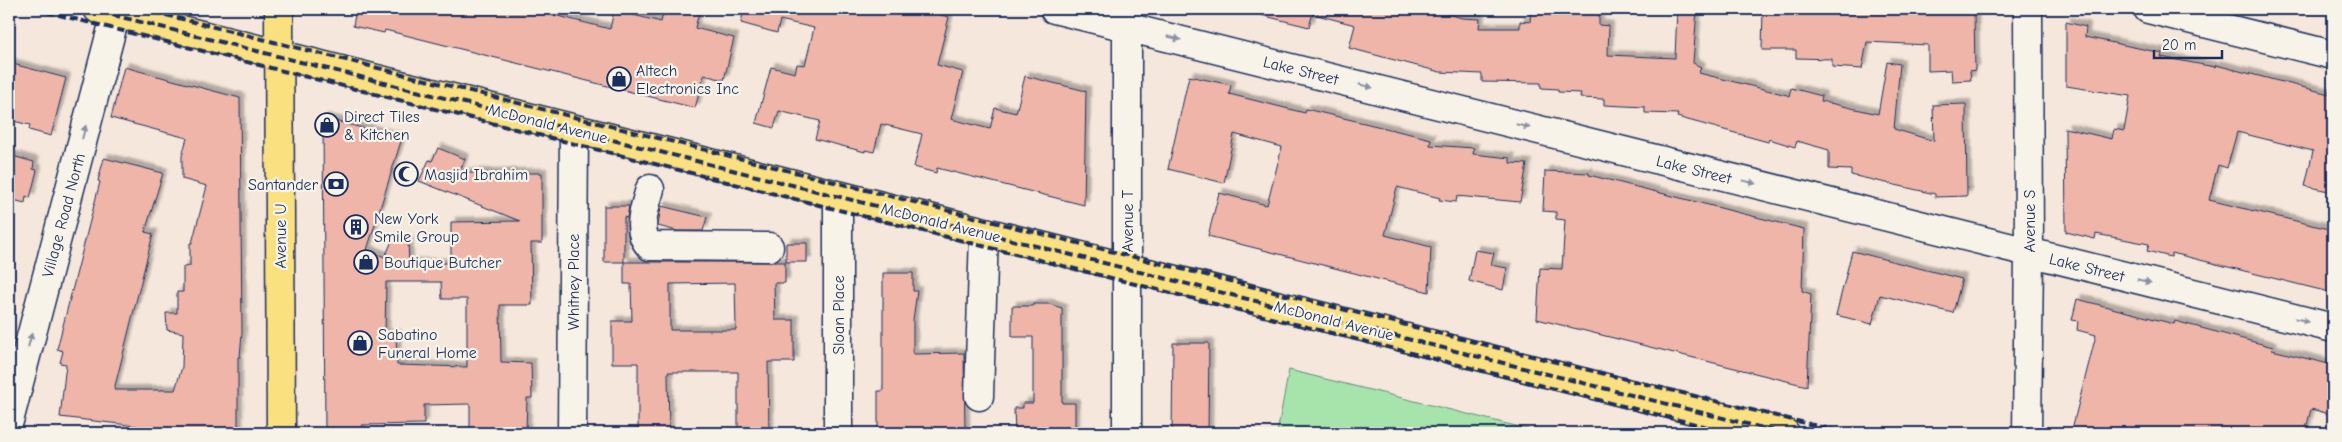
<svg xmlns="http://www.w3.org/2000/svg" width="2342" height="442" font-family="'Comic Neue',sans-serif">
	<style>
		.green { fill: #a7e4ab; stroke: #618a84 }
		.building { fill: #efb5a8; stroke: #1b2f5e; fill-rule: evenodd; filter: url(#shadow) }
		.lines { fill: none; stroke-linecap: round; stroke-linejoin: round }
		.minor-casing { stroke: #1b2f5e; stroke-width: 31 }
		.major-casing { stroke: #1b2f5e; stroke-width: 31 }
		.minor { stroke: #f7f3e8; stroke-width: 28 }
		.major { stroke: #fbe080; stroke-width: 28 }
		.rail { stroke: #1b2f5e; stroke-width: 4; stroke-dasharray: 8 4; stroke-linecap: butt }
		.oneway { fill: #8991a3 }
		.labels { text-anchor: middle; stroke-width: 4.5; stroke-linejoin: round; paint-order: stroke }
		.poi-label { font-size: 16px; fill: #1b2f5e; stroke: #f7f3e8; text-anchor: start }
		.street-label { font-size: 16px; fill: #1b2f5e; stroke: #f7f3e8 }
	</style>
	<defs>
		<filter id="shadow"><feDropShadow dx="4.5" dy="-4.5" stdDeviation="1" flood-color="#0004"/></filter>
	</defs>
	<rect width="100%" height="100%" fill="#f5e7db"/>
	<filter id="ink" filterUnits="userSpaceOnUse"><feTurbulence type="fractalNoise" baseFrequency=".02" numOctaves="2"/><feDisplacementMap in="SourceGraphic" scale="10" xChannelSelector="R" yChannelSelector="G"/><feConvolveMatrix kernelMatrix="1 2 1 2 8 2 1 2 1" color-interpolation-filters="sRGB"/></filter>
	<g filter="url(#ink)">
		<path class="green" d="M1289,370L1544,433H1277Z"/>
		<path class="building" d="M356,9H530L610,29L614,10L661,22L664,9H700L695,28L734,38L724,80L704,75L695,108L385,30L384,33L353,26Z
			M744,9H915L949,17L937,65L963,72L951,119L990,129L995,108L1016,113L1025,76L1086,91L1084,205L937,168L936,173L914,167L922,134L881,124L874,152L865,150V152L815,139L820,121L779,111L774,128L756,123L771,67L795,73L797,64L805,65L814,28L780,20L777,33L741,23Z
			M1262,9H1314L1309,27L1261,15Z
			M1318,9H1419L1432,13L1433,10L1462,18L1480,19L1479,28H1520V21L1530,22L1531,9H1599V25L1609,26L1608,55L1675,58L1677,9H1697L1693,63L1701,67L1699,73L1787,95L1789,96L1791,88L1822,96L1821,101L1878,114L1887,62L1900,64L1894,129L1934,141L1933,105L1966,104L1967,196L1935,197V194L1851,175V170L1829,169V150L1797,141L1795,147L1769,139L1768,142L1677,117L1678,114L1645,113V107L1604,105V99L1580,98L1581,93L1558,92V89L1541,88V83L1482,82V74L1440,72L1349,48L1355,25L1317,15Z
			M1763,9H1921V12L1974,11L1975,70L1970,71L1971,80L1952,81L1951,70L1928,71V45L1867,42L1862,69L1832,67V59L1796,58V50H1762Z
			M2066,22L2086,27L2085,37L2162,53L2161,57L2215,67L2216,65L2333,95V192L2305,186L2313,151L2237,132L2227,168L2218,165L2209,200L2333,230V293L2172,253L2171,257L2147,251L2149,244L2096,234L2095,239L2066,232L2065,128L2112,139L2114,129L2124,131L2130,96L2066,86Z
			M9,63L66,78L51,136L29,130L30,125L9,120Z
			M124,67L240,98L242,333L240,357H238V433H137V426L60,417L66,364L60,363L63,351L57,349L100,182L98,181L104,158L163,173L145,232L153,234L114,390H175L182,367L183,333L167,330L166,313H177V292H183V267L190,266V243H192L207,186L182,179V156L187,138L111,118Z
			M1189,76L1231,85L1229,94L1305,113L1306,109L1431,139L1430,145L1474,148L1473,154L1510,158V163L1527,164L1520,202L1457,196L1456,202L1439,200L1440,198L1397,187L1385,235L1431,247L1429,292L1208,236L1219,193L1267,205L1282,147L1234,134L1224,183L1168,169Z
			M323,118L402,138L367,250L385,257L392,241H408L409,263H451V222L520,221L419,181L429,160L432,161L438,148L465,159L459,173H542V243H531L532,305H500L501,362L531,363L532,398H527L526,433H470V404L424,405V424L362,425V433H325ZM386,282H441L442,299H467V367L397,365L396,334H385Z
			M9,155L34,162L33,169L37,170L30,198L26,196L25,203L9,199Z
			M1545,171L1589,173V175L1804,229L1802,291L1811,294L1807,386L1537,319L1540,268L1562,269L1565,220L1556,219V212L1543,211Z
			M604,206H629L627,218L624,217V262H604Z
			M661,206L707,217L703,231H677L658,226Z
			M786,243H807V262H786Z
			M1475,250L1494,253L1491,265L1507,268L1503,290L1469,281Z
			M1852,251L1962,279L1953,313L1880,295L1872,324L1836,315Z
			M624,262H785V283H774L775,320H794V362H768L769,433H738V372H668L669,433H638V363H612V321H632L631,284H624ZM735,283L736,330H670V284Z
			M883,273H913V291H917L913,320V354L964,353L965,433H878V391H883Z
			M2077,299L2174,324L2175,321L2273,347L2272,350L2333,365V415L2311,409L2305,433H2071L2096,335L2077,330L2078,321L2072,320Z
			M1033,304H1049L1062,308V403H1075V433H1015L1014,408H1023V403H1033V337H1012V306H1033Z
			M1173,343H1209L1208,433H1172Z"/>
		<g class="lines">
			<g class="minor-casing">
				<path id="minor" d="M1054,9L2333,328
					M2148,9L2333,55
					M1127,10V433
					M650,189C645,208 635,231 650,246L769,247
					M979,396L984,233
					M9,421L117,9
					M572,433L574,130
					M838,433V196
					M2027,433L2029,253L2028,9"/>
			</g>
			<g class="major-casing">
				<path id="major" d="M98,9L1785,433
					M279,9L281,433"/>
			</g>
			<use href="#minor" class="minor"/>
			<use href="#major" class="major"/>
			<path class="rail" d="M35,9L1731,433
				M89,9L1783,433
				M142,9L1458,338L1846,433"/>
		</g>
		<defs><path id="oneway-solid" d="M-6-.8H1V-3.2L6.5 0L1 3.2V.8H-6Z" transform="scale(1.25)"/></defs>
		<g class="oneway">
			<use href="#oneway-solid" transform="translate(1174 38) rotate(14)"/>
			<use href="#oneway-solid" transform="translate(1366 86) rotate(14)"/>
			<use href="#oneway-solid" transform="translate(1523 126) rotate(14)"/>
			<use href="#oneway-solid" transform="translate(84 132) rotate(-75)"/>
			<use href="#oneway-solid" transform="translate(1749 182) rotate(14)"/>
			<use href="#oneway-solid" transform="translate(2144 281) rotate(14)"/>
			<use href="#oneway-solid" transform="translate(2302 320) rotate(14)"/>
			<use href="#oneway-solid" transform="translate(30 340) rotate(-75)"/>
		</g>
	</g>
	<defs>
		<g id="shop-ring" transform="scale(1.25)"><circle r="9.5" fill="#f7f3e8" stroke="#1b2f5e" stroke-width="1.5"/><path d="M-5-2.5h2.3a2.7 3.5 0 0 1 5.4 0H5L5.5 6h-11ZM-1.5-2.5h3a1.5 2.3 0 0 0-3 0Z" fill="#1b2f5e"/></g>
		<g id="mosque-ring" transform="scale(1.25)"><circle r="9.5" fill="#f7f3e8" stroke="#1b2f5e" stroke-width="1.5"/><path d="M3.5-4.9A6 6 0 1 0 3.5 4.9A5 5 0 1 1 3.5-4.9Z" fill="#1b2f5e"/></g>
		<g id="bank-ring" transform="scale(1.25)"><circle r="9.5" fill="#f7f3e8" stroke="#1b2f5e" stroke-width="1.5"/><path d="M-6-4H6V4H-6ZM0-2.3a2.3 2.3 0 1 0 0 4.6a2.3 2.3 0 1 0 0-4.6Z" fill="#1b2f5e"/></g>
		<g id="building-ring" transform="scale(1.25)"><circle r="9.5" fill="#f7f3e8" stroke="#1b2f5e" stroke-width="1.5"/><path d="M-4-6H4V6H1V3H-1V6H-4ZM-2.5-4.3h1.7v1.8h-1.7ZM.8-4.3h1.7v1.8H.8ZM-2.5-1h1.7V.8h-1.7ZM.8-1h1.7V.8H.8Z" fill="#1b2f5e"/></g>
	</defs>
	<g fill-rule="evenodd">
		<use href="#shop-ring" x="619" y="79"/>
		<use href="#shop-ring" x="327" y="125"/>
		<use href="#mosque-ring" x="406" y="174"/>
		<use href="#bank-ring" x="336" y="184"/>
		<use href="#building-ring" x="356" y="227"/>
		<use href="#shop-ring" x="366" y="262"/>
		<use href="#shop-ring" x="360" y="343"/>
	</g>
	<g class="labels">
		<g class="poi-label">
			<text x="636" y="76">Altech<tspan x="636" dy="18">Electronics Inc</tspan></text>
			<text x="344" y="122">Direct Tiles<tspan x="344" dy="18">&amp; Kitchen</tspan></text>
			<text x="424" y="180">Masjid Ibrahim</text>
			<text x="318" y="190" text-anchor="end">Santander</text>
			<text x="374" y="224">New York<tspan x="374" dy="18">Smile Group</tspan></text>
			<text x="384" y="268">Boutique Butcher</text>
			<text x="378" y="340">Sabatino<tspan x="378" dy="18">Funeral Home</tspan></text>
		</g>
		<g class="street-label">
			<text transform="translate(1301 70) rotate(14)" y="6">Lake Street</text>
			<text transform="translate(548 123) rotate(14)" y="6">McDonald Avenue</text>
			<text transform="translate(1694 169) rotate(14)" y="6">Lake Street</text>
			<text transform="translate(63 215) rotate(-75)" y="6">Village Road North</text>
			<text transform="translate(1127 221) rotate(-90)" y="6">Avenue T</text>
			<text transform="translate(2029 221) rotate(-90)" y="6">Avenue S</text>
			<text transform="translate(941 222) rotate(14)" y="6">McDonald Avenue</text>
			<text transform="translate(280 236) rotate(-90)" y="6">Avenue U</text>
			<text transform="translate(2087 267) rotate(14)" y="6">Lake Street</text>
			<text transform="translate(573 282) rotate(-90)" y="6">Whitney Place</text>
			<text transform="translate(838 315) rotate(-90)" y="6">Sloan Place</text>
			<text transform="translate(1334 320) rotate(14)" y="6">McDonald Avenue</text>
		</g>
	</g>
	<rect width="2342" height="442" fill="none" stroke="#f7f3e8" stroke-width="30"/>
	<rect x="15" y="15" width="2312" height="412" fill="none" stroke="#1b2f5e" stroke-width="2" filter="url(#ink)"/>
	<path d="M2154 50v8h68v-8" fill="none" stroke="#1b2f5e" stroke-width="2.5"/>
	<text x="2162" y="50" font-size="15" fill="#1b2f5e" stroke="#f7f3e8" stroke-width="4" paint-order="stroke">20 m</text>
</svg>
